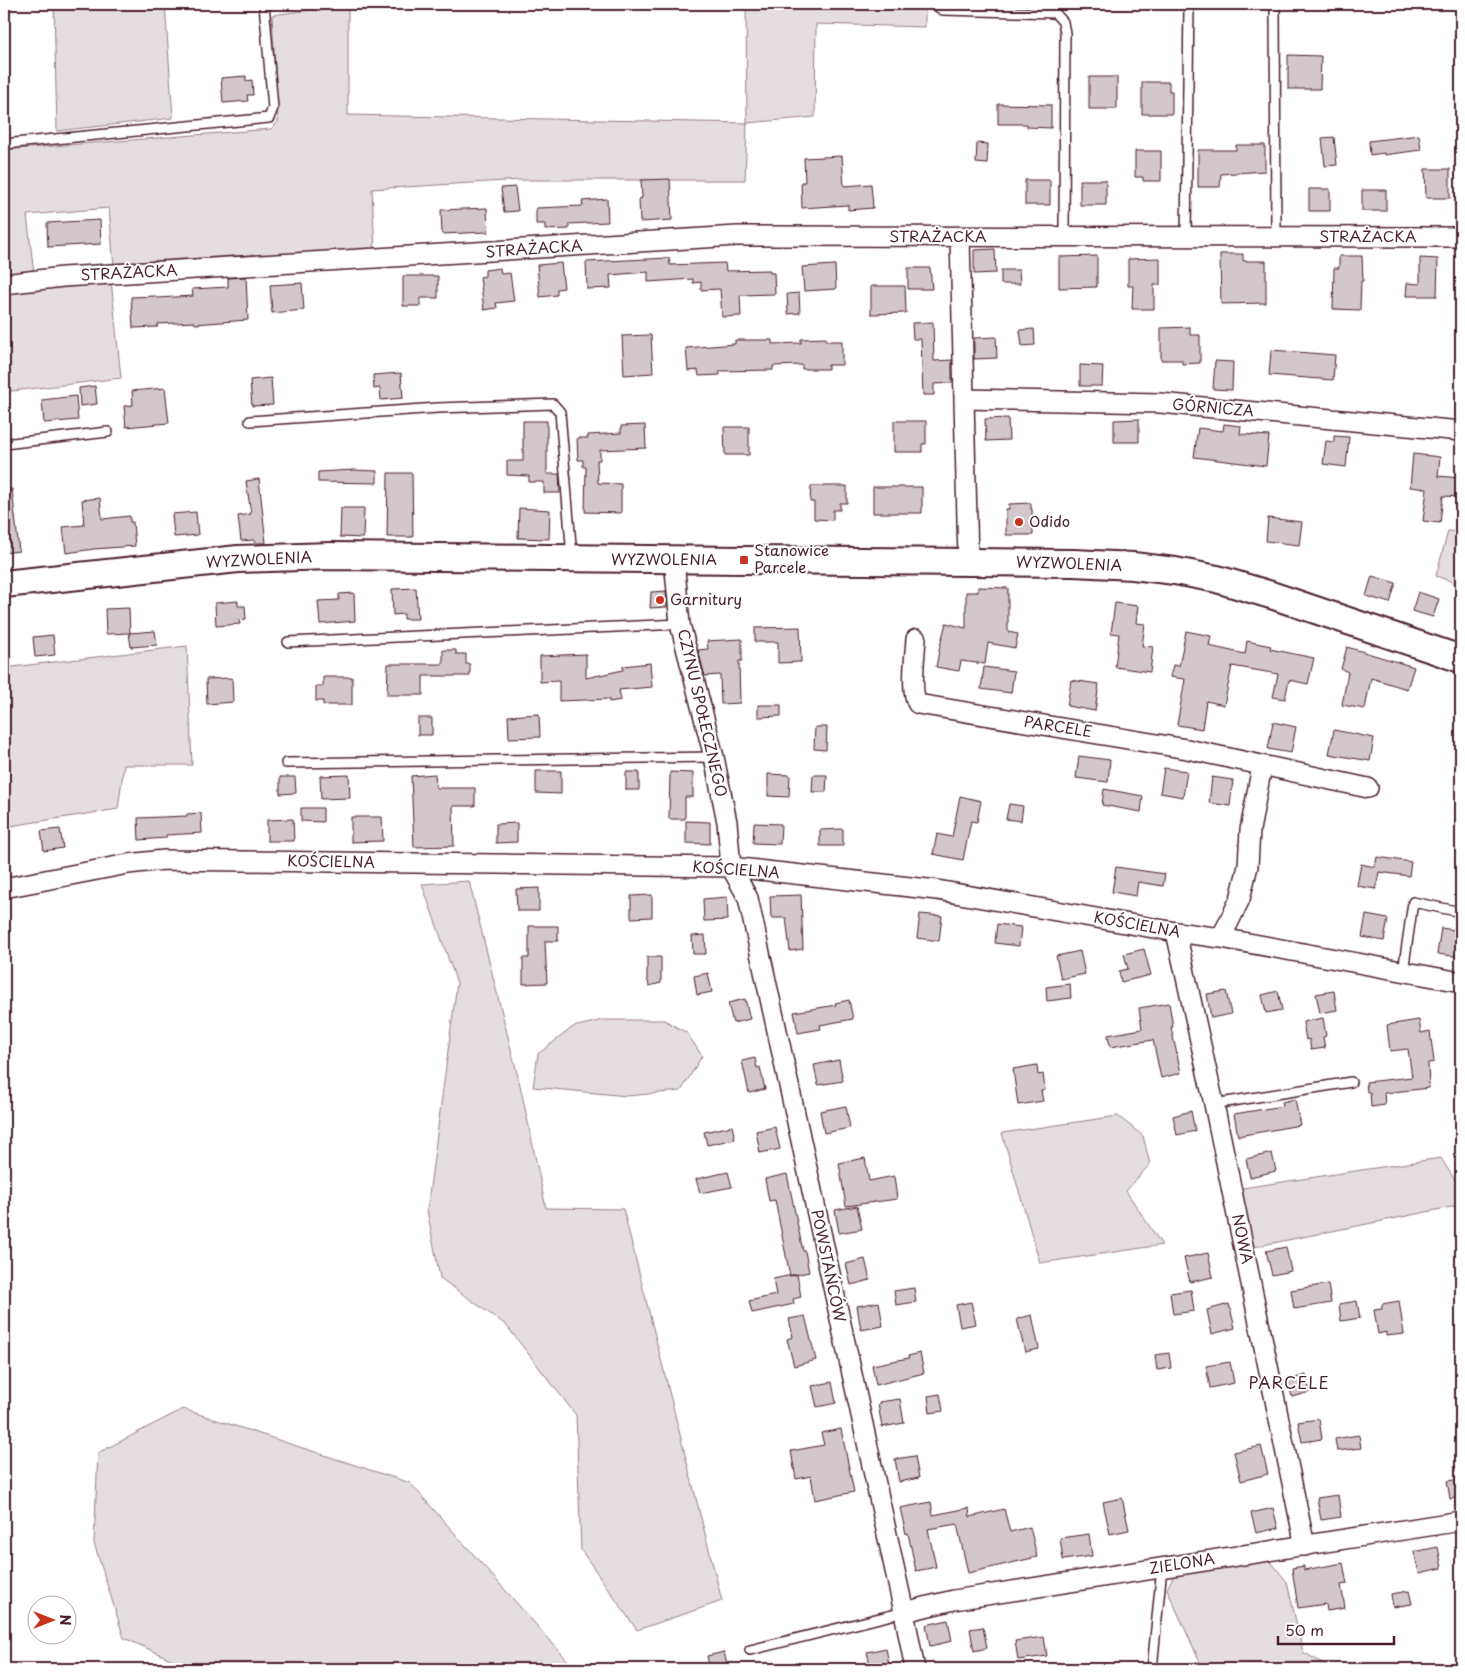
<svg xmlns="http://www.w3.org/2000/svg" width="1465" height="1673" font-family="'Playpen Sans',sans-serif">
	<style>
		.green { fill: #e5dee0; stroke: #987e86 }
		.building { fill: #d2c7cb; stroke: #4a1f2b }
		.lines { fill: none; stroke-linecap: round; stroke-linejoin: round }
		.service-casing { stroke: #4a1f2b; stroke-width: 12 }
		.minor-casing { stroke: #4a1f2b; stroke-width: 22 }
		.secondary-casing { stroke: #4a1f2b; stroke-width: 30 }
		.service { stroke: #fff; stroke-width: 9 }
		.minor { stroke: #fff; stroke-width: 19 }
		.secondary { stroke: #fff; stroke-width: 26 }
		.poi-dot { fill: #c8321e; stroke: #fff; stroke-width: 2 }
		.labels { text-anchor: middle; stroke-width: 4; stroke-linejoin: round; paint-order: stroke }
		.street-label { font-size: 15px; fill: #4a1f2b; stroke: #fff }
		.poi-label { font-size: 15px; fill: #4a1f2b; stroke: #fff; text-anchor: start }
		.neighbourhood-label { font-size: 16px; letter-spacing: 1px; fill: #4a1f2b; stroke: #fff }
	</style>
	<rect width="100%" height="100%" fill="#fff"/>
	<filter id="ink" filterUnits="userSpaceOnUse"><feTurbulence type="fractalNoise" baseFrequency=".02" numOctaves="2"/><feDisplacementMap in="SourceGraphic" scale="10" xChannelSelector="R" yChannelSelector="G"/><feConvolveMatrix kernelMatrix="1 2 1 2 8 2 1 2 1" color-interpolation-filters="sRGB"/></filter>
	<g filter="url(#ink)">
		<path class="green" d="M54,4H165L173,118L57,131Z
			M746,4H925V27L816,24L815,117L747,123L745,180H521L372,189L375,251L114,267L109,208L27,215L34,274L4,278V150L271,129L278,122L272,15L348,5V115L747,123Z
			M111,280L121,378L4,392V290Z
			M1448,531L1461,532V585L1436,576Z
			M187,646L192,765H124L118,809L4,827V668Z
			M469,881L520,1085L546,1208L623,1209L722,1601L637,1630L581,1550L576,1415L506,1325L440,1278L427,1210L457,983L422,884Z
			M603,1020H664L687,1033L702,1056L681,1091L627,1096L533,1087L538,1054L573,1027Z
			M1118,1116L1143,1136L1150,1164L1126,1191L1162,1245L1040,1263L1002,1133Z
			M1441,1158L1461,1190V1205L1248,1248L1236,1189Z
			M183,1409L410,1483L569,1662L587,1669H193L124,1638L94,1543L98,1453Z
			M1268,1558L1287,1582L1303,1652L1326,1665V1669H1203L1167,1589L1176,1571Z"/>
		<path class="building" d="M1288,55L1321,56L1320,89H1288Z
			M246,76V81L252,80L253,95H247L248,101L223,103L221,78Z
			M1089,77H1117V109H1089Z
			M1142,82H1169V91H1172V114H1142Z
			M998,104L1051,105V128L1027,127V124H998Z
			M1419,135L1421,150L1384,155V153L1370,155L1369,141Z
			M1334,137L1337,165L1325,166L1322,138Z
			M977,143L988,144L987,164L976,163Z
			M1236,145H1265V171L1221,174L1220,187H1198V150H1236Z
			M1135,151H1161V181H1143V177H1135Z
			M842,156L844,186L871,184L873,208L848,210V205L802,208L801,182H805L804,158Z
			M1425,169H1450V198H1426Z
			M670,179L672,220L640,222L639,199L642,198L641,180Z
			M1025,180H1050V205H1025Z
			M1080,180H1106V205H1080Z
			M515,187L518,211L504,212L501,188Z
			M1309,189H1330V211H1309Z
			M1362,190H1386V211H1362Z
			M607,199L608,222L569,224V229L545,230V224H536V208L583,206L582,201Z
			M487,208L488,232L442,234L441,210Z
			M100,220L101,244L48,247L47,223Z
			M995,249L996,273L974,274V250Z
			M1220,254H1243V261H1266V303L1221,304Z
			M1097,256V287L1059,288V257Z
			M1339,256H1362L1363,281H1361L1360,310L1333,309L1334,268H1339Z
			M669,258L670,265L725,263L726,271L770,270V273H774L775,294L740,295L741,316L722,317L720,289L701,290V282L693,283V279L648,282V272L610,275L611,288L587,289L586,262Z
			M1160,258V285H1154V309H1132L1133,286H1128V259Z
			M1420,258L1438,259L1437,296H1406L1407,283L1420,284Z
			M561,263L564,288L557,289V295L540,297L537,265Z
			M835,265L836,289L804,291L802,267Z
			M500,268L501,274L510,273L514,301L496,303L497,308L484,310L480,277L485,276V270Z
			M908,268H930L932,289H908Z
			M1001,270H1019L1020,284H1001Z
			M403,276H438V298H420V306H403Z
			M246,277L248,320L195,324L194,322L158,324V327L133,328L131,297L156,296L157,298L193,296L192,289L228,287V278Z
			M302,283L304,310L272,313L270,285Z
			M871,286H905L906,313L871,314Z
			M799,293L800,313L788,314L787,294Z
			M933,322L934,361L952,360V383L934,384V395H923L921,339H913L912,323Z
			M1190,327V335H1200V363L1182,364V360H1161V328Z
			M1034,329L1035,345L1022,346L1020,330Z
			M651,335L653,373L624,375L622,336Z
			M996,337L997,358L974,359V338Z
			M826,338V341H842V365H828V369H802V365L773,366V370L720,371V375L699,376L698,370L688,371L686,348L735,344V340H772V344L801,343V339Z
			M1271,350L1335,355L1333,380L1269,375Z
			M1215,361L1233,362L1232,390L1213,389Z
			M1080,365L1103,366L1102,386H1080Z
			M401,373L403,398L381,400L380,388L374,389L373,375Z
			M271,378L273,405L252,406L250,380Z
			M95,386L97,404L80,406L79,388Z
			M165,388L169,423L126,427L124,406L133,405L132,391Z
			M76,396L78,420L44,423L42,400Z
			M1008,418L1009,440L986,441L985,419Z
			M1139,419V442H1114V420Z
			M523,421H547V474H559L560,493H544V482H529V476L507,475V461H523Z
			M894,421H926V444H922V452H894Z
			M1224,424L1241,426L1240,434L1269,436L1266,466L1194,457L1198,428L1223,431Z
			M645,425L646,448L600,450V460H597L598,483L621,484V513L585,512L586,467H583V460H578L577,438H588V435L621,433V426Z
			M724,427H749V455H725Z
			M1334,436L1349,437L1346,467L1323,464L1326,441L1334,442Z
			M1413,454L1440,457L1438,476L1461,478L1460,497L1443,496L1440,523L1423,521L1427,489L1410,487Z
			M354,470L377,471V483L318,482V472Z
			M388,473H412L413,537H387Z
			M259,479L266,543H255L254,540L241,541L238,516L251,514L246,481Z
			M811,486H847V503H840V510H833V520L814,519V502H810Z
			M873,487H922V513H873Z
			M12,489L19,551L4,553V490Z
			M100,498L102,519L130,516V522H133L135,546L94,549L66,553L63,527L84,525L82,500Z
			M1031,503V509H1032L1033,535H1006V509H1009V504Z
			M341,508H364L363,538L340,537Z
			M519,508L550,510L549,539L518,538Z
			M196,512L198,535L174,537L172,514Z
			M1268,518L1302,522L1299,545L1266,541Z
			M1372,576L1396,583L1390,603L1366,596Z
			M978,587L1008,588V632L1018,634L1015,648L988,643L985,664L961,661L959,671L936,667L940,646L946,623L966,628V592H978Z
			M416,588L418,619H404V614L393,615L392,589Z
			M666,591L667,607L650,608L651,592Z
			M1418,592L1439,599L1433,617L1412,611Z
			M354,593L355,621L320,624L318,601L339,600V594Z
			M238,601V606H245L246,619L239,620L240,624L216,626L215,603Z
			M1115,603L1138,606L1136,623L1145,624L1142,646L1153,647L1150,672L1115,667L1119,634L1111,633Z
			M129,608L130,633L106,634L105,609Z
			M800,627L801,662L778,663V642H755V628Z
			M155,631L157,645L131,647L129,633Z
			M1186,631L1211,636L1209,646L1245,654L1247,641L1271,646L1270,649L1314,658L1308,684L1289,680L1285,699L1273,697L1278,674L1232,666L1224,705L1206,701L1202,729L1177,725L1185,679L1170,677L1173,665L1179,666Z
			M53,635L55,655L35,657L33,637Z
			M742,639V661H739L740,703L721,704L720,675L705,676L698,650L708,649L707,641Z
			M1347,647L1414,667L1407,689L1371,678L1365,709L1342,705L1348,672L1341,669Z
			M443,650H456V654H466V664H470V676H423V695H387L388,664H443Z
			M586,654V678L623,670V666L650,663L652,687L619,690L621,700L609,702V699L559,701V681L540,682V656Z
			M984,667L1014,671L1011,693L981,689Z
			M323,677H352V705H323V701H316V686H323Z
			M232,678L233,702L207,704L206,679Z
			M1071,680L1099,684L1095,711L1067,706Z
			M758,705H781V716L758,717Z
			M539,714L540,737L509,738L508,716Z
			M418,718H432V735H418Z
			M1273,722L1296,727L1291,753L1268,749Z
			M815,727H827L826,750L814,749Z
			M1334,730L1374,738L1370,761L1329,754Z
			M1079,756L1110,760L1108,782L1076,778Z
			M1164,768L1187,771L1183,797L1160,793Z
			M536,771H561V794L536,793Z
			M626,772H639V790H626Z
			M670,772L693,773V797H685V819H669Z
			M435,774L436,788H475V806H453L454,846L414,847L411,776Z
			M768,774L790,775L789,797L768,796Z
			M349,775L350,798L321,799L320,776Z
			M813,775H827L826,792H812Z
			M280,777H295L296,793L280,794Z
			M1212,777L1233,780L1230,806L1209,803Z
			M1104,789L1143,796L1141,812L1102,805Z
			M960,796L981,801L977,822L971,821L963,860L933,854L937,834L952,837Z
			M1009,804L1023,806L1021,821L1006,819Z
			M301,808H323V822L301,821Z
			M201,813L202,833L166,835V838L139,840L138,818L187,816V814Z
			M351,817H382L383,841L351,842Z
			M293,819L294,841H267V820Z
			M686,821L710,822V844L686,843Z
			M517,823V842L496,843V824Z
			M754,823L781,824L780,844L753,843Z
			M60,829L63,848L44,851L41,831Z
			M843,829V846H820V830Z
			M1377,857L1411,862L1409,876L1379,872L1376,889L1357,886L1361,864L1375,867Z
			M1116,867L1165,874L1163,886L1138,882L1136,896L1112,892Z
			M539,888V911H517L516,889Z
			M652,895V917L631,918V896Z
			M801,895L803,949L790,951L786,918H771L770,896Z
			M727,897L728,920L704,921L703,899Z
			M920,914L942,916L939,941L917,938Z
			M1366,915L1388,919L1384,941L1362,937Z
			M997,924L1021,927L1019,946L995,943Z
			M529,926H558V941H545L547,983L523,984V958H529Z
			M1441,928L1461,931V957L1437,954Z
			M705,935L706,954H693L692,936Z
			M1144,949L1151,975L1121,982L1119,971L1128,969L1124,954Z
			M1080,951L1085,974L1061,979L1056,956Z
			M647,957H661V983L649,986L647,977Z
			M708,973L712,992L697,995L694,976Z
			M1070,984L1071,998L1047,1001L1046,987Z
			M1226,991L1231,1014L1211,1018L1207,994Z
			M1278,991L1282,1010L1266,1013L1262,995Z
			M1334,991L1337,1010L1320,1013L1316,994Z
			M745,999L750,1019L733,1023L728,1003Z
			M849,1000L853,1019L820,1025L821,1029L798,1033L794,1012L836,1005L835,1003Z
			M1169,1003L1173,1027H1171L1181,1073L1161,1078L1153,1040L1110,1047L1108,1035L1142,1029L1139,1008Z
			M1323,1018L1326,1036L1323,1037L1325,1048L1311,1050L1309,1039L1306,1040L1303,1022Z
			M1419,1020L1421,1033L1430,1031L1434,1062L1428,1063L1429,1088L1384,1093L1385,1105L1371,1107L1370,1092H1367L1366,1082L1412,1077L1408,1049L1390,1051L1387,1025Z
			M755,1058L757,1068L760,1067L765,1089L749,1093L742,1061Z
			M839,1060L843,1081L818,1085L814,1065Z
			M1037,1065L1038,1075L1043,1074L1045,1090L1041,1091L1043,1101L1018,1105L1013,1069Z
			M1295,1099L1300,1125L1238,1136L1234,1114L1283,1106L1282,1102Z
			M846,1106L850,1128L824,1133L820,1111Z
			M1191,1111L1195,1131L1177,1135L1173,1116Z
			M732,1126L735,1139L707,1145L704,1132Z
			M775,1127L780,1149L760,1153L756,1131Z
			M1272,1153L1276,1171L1250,1177L1246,1159Z
			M865,1158L869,1181L894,1176L897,1199L846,1206L839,1163Z
			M728,1172L732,1187L700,1193L696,1179Z
			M787,1174L803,1251H805L809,1272L790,1276L775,1200L769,1201L765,1179Z
			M857,1206L862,1229L839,1233L835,1210Z
			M1286,1247L1291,1271L1272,1275L1266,1251Z
			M1208,1253L1213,1277L1190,1282L1184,1258Z
			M865,1259L870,1280L851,1285L846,1264Z
			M797,1274L801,1297L793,1299L794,1304L752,1313L749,1301L776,1295L773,1279Z
			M1328,1284L1331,1303L1294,1309L1291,1290Z
			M914,1288L916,1302L896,1305L894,1291Z
			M1191,1290L1194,1311L1173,1314L1170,1293Z
			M1357,1301L1360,1318L1341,1321L1339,1304Z
			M1399,1301L1404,1334L1386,1336V1332L1378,1334L1374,1310L1382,1309V1304Z
			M879,1302L883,1326L861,1330L857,1306Z
			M971,1302L976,1324L960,1327L956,1305Z
			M1229,1304L1235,1328L1212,1334L1207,1310Z
			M1032,1315L1039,1349L1025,1352L1017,1319Z
			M805,1316L816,1360L794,1366L787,1339L793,1337L789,1319Z
			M920,1353L924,1373L876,1385L872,1365L909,1358L908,1356Z
			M1169,1353L1171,1368L1157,1370L1155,1355Z
			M1230,1362L1234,1383L1210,1388L1206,1366Z
			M1306,1375L1310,1392L1292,1397L1288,1380Z
			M832,1382L836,1403L817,1407L812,1386Z
			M940,1394L943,1411L930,1413L928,1396Z
			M900,1399L904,1423L882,1427L878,1404H880L879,1402Z
			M1319,1419L1322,1439L1302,1442L1298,1422Z
			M841,1429L854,1492L815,1500L811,1476L796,1479L791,1451L824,1445L821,1433Z
			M1359,1435L1361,1448L1337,1451L1335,1439Z
			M1261,1446L1268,1474L1241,1481L1234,1452Z
			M915,1456L919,1478L899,1482L895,1459Z
			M1461,1479V1497L1450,1499L1447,1481Z
			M1338,1495L1341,1517L1321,1520L1317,1498Z
			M1122,1498L1129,1530L1110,1534L1103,1502Z
			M931,1502L933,1515L969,1508L970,1517L1004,1509L1010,1532L1030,1527L1037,1557L968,1573L957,1524L928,1529L936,1567L916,1571L908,1533L906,1534L900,1508Z
			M1273,1508L1278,1528L1256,1533L1251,1513Z
			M1089,1534L1092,1556L1063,1560L1060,1538Z
			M1438,1547L1442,1568L1419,1573L1414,1552Z
			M1343,1563L1347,1584L1341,1585L1345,1608L1327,1611L1326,1604L1298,1608L1292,1568L1304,1566V1570Z
			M1409,1591L1412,1604L1393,1607L1391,1594Z
			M948,1620L952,1641L930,1646L926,1625Z
			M983,1627L987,1648L974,1651L970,1629Z
			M1044,1637L1047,1656L1018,1660L1015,1641Z
			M886,1648L889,1665L871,1669L867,1652Z
			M724,1652L728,1669H710L707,1656Z"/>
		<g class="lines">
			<g class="service-casing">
				<path id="service" d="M935,4L936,6L943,10L1055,13L1063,22L1065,33L1064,237
					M1275,4L1276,237
					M4,144L269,118L273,108L264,4
					M1186,237L1189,4
					M250,421L438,408L553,404L560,412L572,557
					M4,444L108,432
					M288,642L680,624
					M286,763L714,757
					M1403,972L1413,902L1461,912
					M1214,1104L1351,1082
					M750,1650L904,1612
					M1152,1669L1162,1567"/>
			</g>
			<g class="minor-casing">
				<path id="minor" d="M960,237L968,561
					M4,284L63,277L737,236L1461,237
					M964,399L1160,403L1461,431
					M674,559L680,624L714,757L727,822L731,867L748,898L904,1612L915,1669
					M916,639C915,653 910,694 918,704L1187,749L1368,788
					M4,888L128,864L164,860L731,867L937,890L1176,932L1221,938L1461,982
					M1176,932L1214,1104L1305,1546
					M1221,938L1240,899L1248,866L1250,830L1262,766
					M904,1612L954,1600L1461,1521"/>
			</g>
			<g class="secondary-casing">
				<path id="secondary" d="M4,584L238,559L330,556L1074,563L1133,566L1175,571L1217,579L1271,595L1461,659"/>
			</g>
			<use href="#service" class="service"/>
			<use href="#minor" class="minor"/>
			<use href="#secondary" class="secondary"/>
		</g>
	</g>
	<g class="poi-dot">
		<circle cx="1019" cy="522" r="5"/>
		<rect x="739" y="555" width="10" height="10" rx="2.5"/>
		<circle cx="660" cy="600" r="5"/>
	</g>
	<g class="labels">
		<g class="street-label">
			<text x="938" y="242">STRAŻACKA</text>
			<text x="1368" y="242">STRAŻACKA</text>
			<text transform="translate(534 249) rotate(-4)" y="5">STRAŻACKA</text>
			<text transform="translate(129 273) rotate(-3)" y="5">STRAŻACKA</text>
			<text transform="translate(1213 408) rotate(5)" y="5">GÓRNICZA</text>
			<text transform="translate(259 560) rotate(-3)" y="5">WYZWOLENIA</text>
			<text x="664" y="565">WYZWOLENIA</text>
			<text transform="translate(1069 564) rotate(2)" y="5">WYZWOLENIA</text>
			<text transform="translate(702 713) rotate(77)" y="5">CZYNU SPOŁECZNEGO</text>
			<text transform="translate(1058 727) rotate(9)" y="5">PARCELE</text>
			<text transform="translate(331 862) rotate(1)" y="5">KOŚCIELNA</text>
			<text transform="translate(736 870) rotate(4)" y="5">KOŚCIELNA</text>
			<text transform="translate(1137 925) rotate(10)" y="5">KOŚCIELNA</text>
			<text transform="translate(1242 1239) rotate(78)" y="5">NOWA</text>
			<text transform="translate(828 1266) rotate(78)" y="5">POWSTAŃCÓW</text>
			<text transform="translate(1182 1564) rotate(-9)" y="5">ZIELONA</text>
		</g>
		<g class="poi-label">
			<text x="1029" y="527">Odido</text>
			<text x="754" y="556">Stanowice<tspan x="754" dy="17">Parcele</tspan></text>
			<text x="670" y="605">Garnitury</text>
		</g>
		<g class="neighbourhood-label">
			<text x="1289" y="1389">PARCELE</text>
		</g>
	</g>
	<rect width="1465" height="1673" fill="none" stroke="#fff" stroke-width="20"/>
	<rect x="10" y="10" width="1445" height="1653" fill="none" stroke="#4a1f2b" stroke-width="2" filter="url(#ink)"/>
	<g transform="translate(52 1620) rotate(90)"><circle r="24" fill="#ffffff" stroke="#b7a5aa"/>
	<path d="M0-4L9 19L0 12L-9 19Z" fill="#c8321e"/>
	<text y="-8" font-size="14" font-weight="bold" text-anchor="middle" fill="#4a1f2b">N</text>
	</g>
	<path d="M1278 1636v8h116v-8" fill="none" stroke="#4a1f2b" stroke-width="2.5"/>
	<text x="1285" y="1636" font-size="15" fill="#4a1f2b" stroke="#ffffff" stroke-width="4" paint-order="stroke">50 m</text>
</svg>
